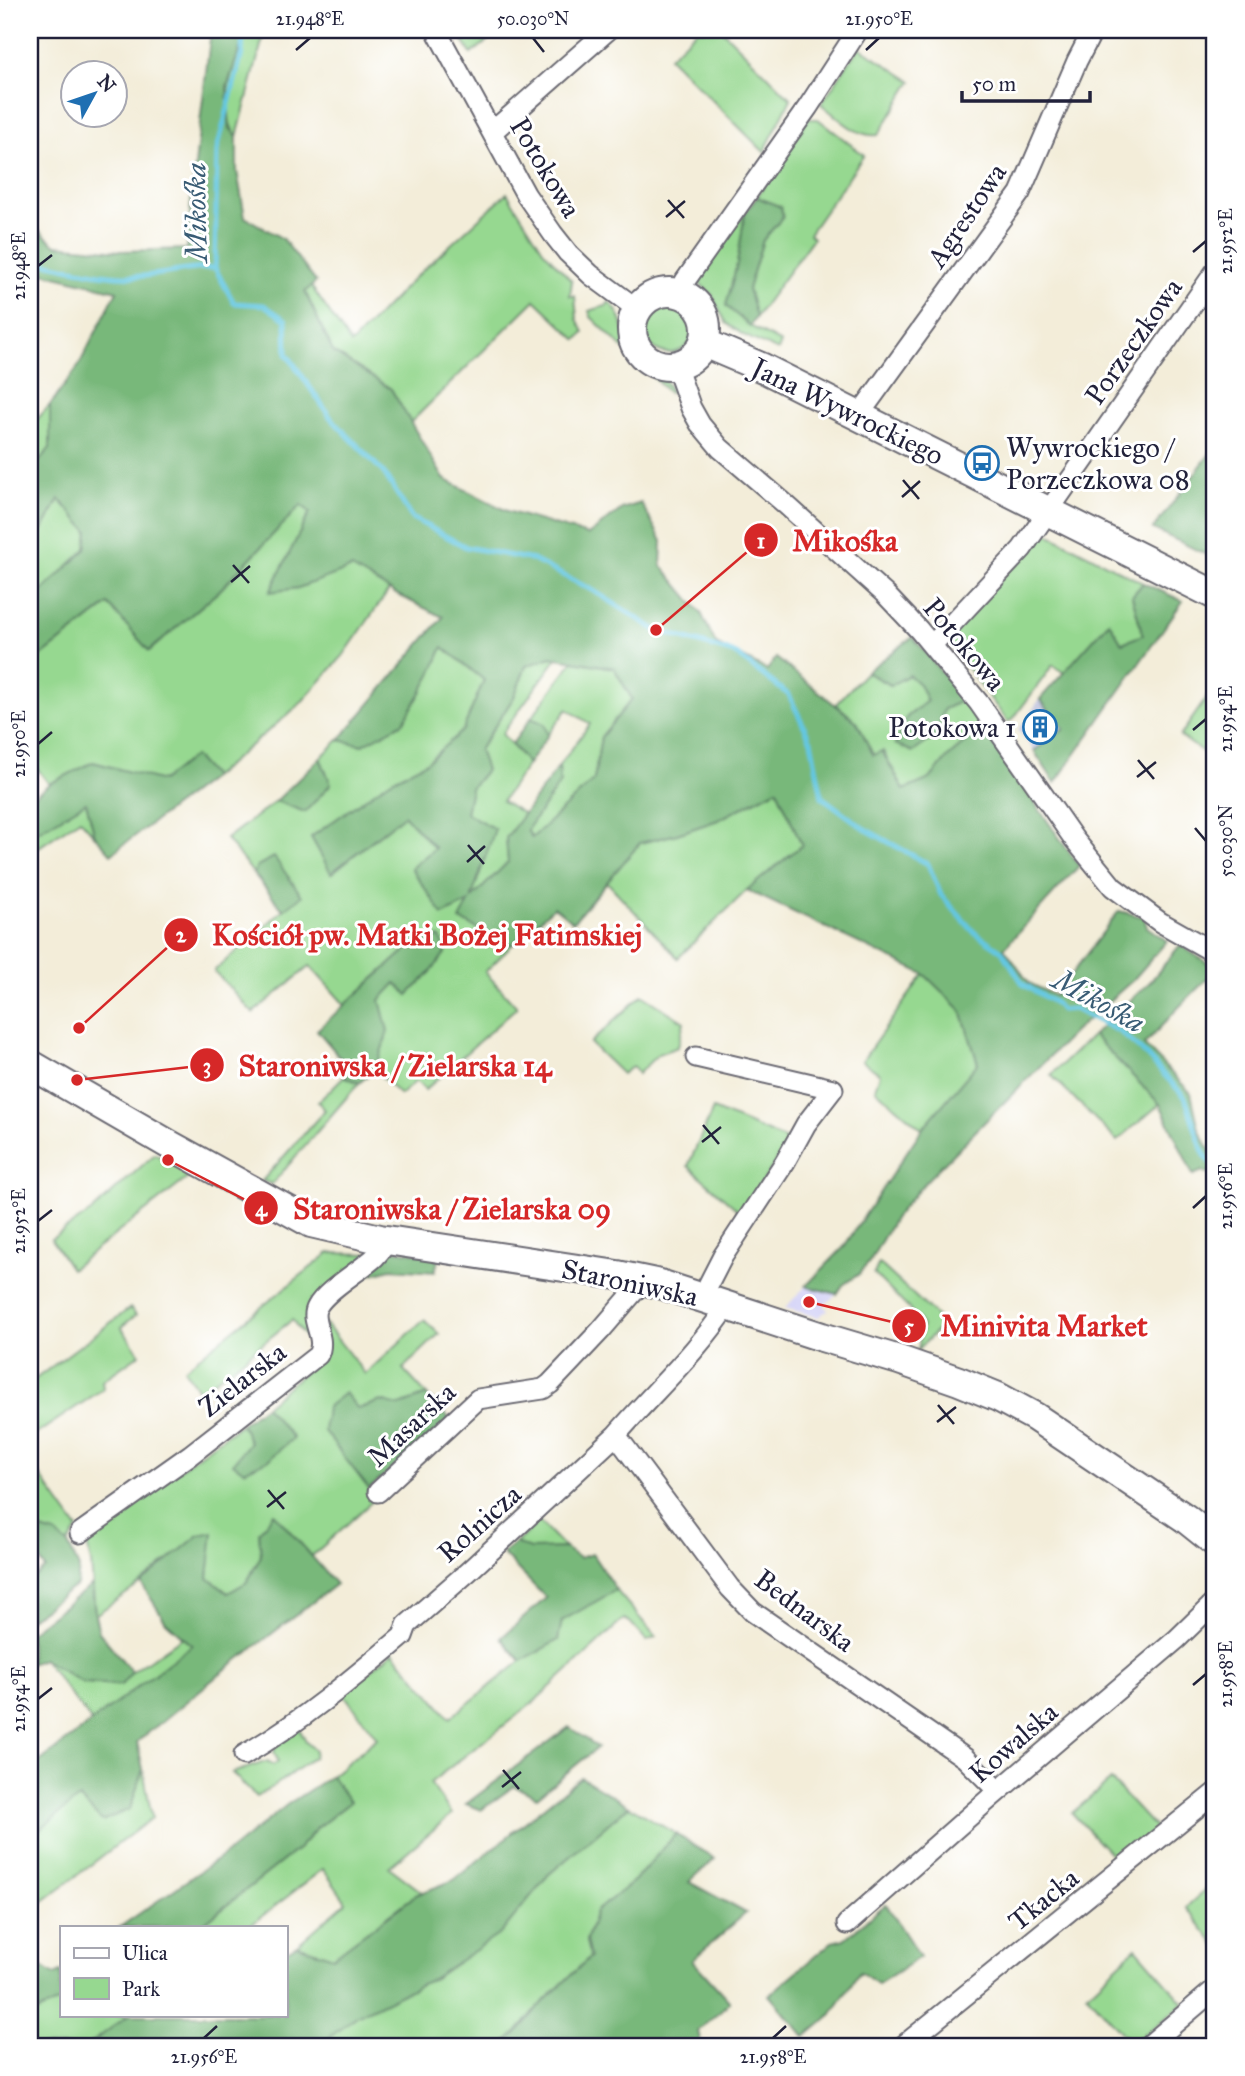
<svg xmlns="http://www.w3.org/2000/svg" width="1245" height="2076" font-family="'IM FELL Great Primer',serif">
	<style>
		.built { fill: #d8d7f8 }
		.industrial { fill: #bfc2dd }
		.green { fill: #96d890; stroke: #5c7d66; stroke-width: 2 }
		.forest { fill: #78b87a; stroke: #4d6d5a; stroke-width: 2; fill-rule: evenodd }
		.lines { fill: none; stroke-linecap: round; stroke-linejoin: round }
		.stream { stroke: #64c7e2; stroke-width: 5 }
		.street-casing { stroke: #6b6972; stroke-width: 23 }
		.secondary-casing { stroke: #6b6972; stroke-width: 32 }
		.street { stroke: #fff; stroke-width: 19 }
		.secondary { stroke: #fff; stroke-width: 28 }
		.ticks { fill: none; stroke: #22223b; stroke-width: 2.5 }
		.labels { text-anchor: middle; stroke-width: 6; stroke-linejoin: round; paint-order: stroke }
		.street-label { font-size: 28px; fill: #22223b; stroke: #fff }
		.poi-label { font-size: 28px; fill: #22223b; stroke: #fff; text-anchor: start }
		.water-label { font-size: 30px; font-style: italic; fill: #395c75; stroke: #fff }
		.leader { fill: none; stroke: #d62828; stroke-width: 2.5 }
		.callout-dot { fill: #d62828; stroke: #fff; stroke-width: 2.5 }
		.mark-label { font-size: 21px; text-anchor: middle; font-weight: bold; fill: #fff }
		.callout-label { font-size: 30px; text-anchor: middle; font-weight: bold; fill: #d62828; stroke: #fff; stroke-width: 6; stroke-linejoin: round; paint-order: stroke }
		.neatline { fill: none; stroke: #22223b; stroke-width: 2.5 }
		.ticks-label { font-size: 18px; text-anchor: middle; fill: #22223b }
	</style>
	<rect width="100%" height="100%" fill="#fff"/>
	<filter id="ink" filterUnits="userSpaceOnUse"><feTurbulence type="fractalNoise" baseFrequency=".0143" numOctaves="2"/><feDisplacementMap in="SourceGraphic" scale="14" xChannelSelector="R" yChannelSelector="G"/><feConvolveMatrix kernelMatrix="1 2 1 2 8 2 1 2 1" color-interpolation-filters="sRGB"/></filter>
	<filter id="wash" filterUnits="userSpaceOnUse"><feTurbulence type="fractalNoise" baseFrequency=".00686" numOctaves="4" result="noise"/><feDisplacementMap in="SourceGraphic" scale="28" xChannelSelector="R" yChannelSelector="G"/><feGaussianBlur stdDeviation="1.57" result="paint"/><feColorMatrix in="noise" values="0 0 0 0 0 0 0 0 0 0 0 0 0 0 0 0 0 1.4 0 .05"/><feComposite in="paint" operator="in"/></filter>
	<g filter="url(#wash)">
		<rect width="100%" height="100%" fill="#f3edd9"/>
		<path class="built" d="M806,1286L837,1294L824,1305L828,1310L818,1317L785,1308Z"/>
		<path class="industrial" d="M1040,699L1064,729L1034,751L1018,730Z"/>
		<path class="green" d="M246,30H265L237,137C215,107 235,61 246,30Z
			M457,30H502L471,54Z
			M697,30H722L791,99L764,152L669,57Z
			M859,47L912,81L878,135C856,138 837,116 821,104Z
			M808,119H818L864,155L809,234L813,238L756,317L748,289L763,240L783,217L781,207L757,197Z
			M507,193L543,250L572,281L570,296H575L577,319L584,332L577,340L535,300L410,423L391,389L333,352L305,291L311,286L351,344L412,280Z
			M745,213L737,264L726,306L750,326L781,343L778,351L743,335L726,323L712,295L696,280Z
			M609,302C628,320 620,334 632,352C644,371 659,366 671,391L669,393L591,317L589,311L606,306Z
			M644 328a25 25 0 1 1 50 0a25 25 0 1 1-50 0Z
			M50,405V448L30,473V427Z
			M59,499L88,531L86,549L30,603V547L37,540Z
			M301,505L310,512L271,591L298,588L352,568L389,590L343,656L299,705L213,777L194,756L162,781L94,762L49,784L30,759V665L109,604L149,651L220,590Z
			M1041,530L1143,583L1132,596L1143,635L1122,643L1109,622L1064,673L1053,665L1013,719L1008,722L945,638Z
			M443,647L484,680L463,730L427,762L390,781L311,837L332,873L404,815L435,849L412,868L444,914L470,901L466,813L471,788L486,770L479,750L514,697L526,666L551,657L557,658L502,734L528,764L502,801L524,814L506,838L508,862L470,901L461,920L512,945L485,972L517,1007L425,1090L416,1081L400,1095L375,1070L388,1031L379,1000L396,983L416,941L345,1005L310,966L253,1013L214,971L283,910L302,896L257,866L254,874L226,839L276,801L305,811L331,784L320,758L339,740L363,745L430,677Z
			M573,661L614,668L632,699L601,737L594,780L532,838L527,830L560,783L559,766L590,724L567,709L548,735L544,724L531,718Z
			M866,672L890,685L909,675L919,684L927,701L907,717L936,736L944,709L964,700L982,728L948,757L930,779L904,790L883,751L873,755L857,722L836,704Z
			M1215,686V760L1180,736Z
			M777,789L802,845L747,890L678,958L606,881L640,843L677,834L718,820Z
			M86,802L95,836L80,819L30,853V836Z
			M924,974L961,1010L978,1064L922,1129L875,1089L880,1074L862,1061Z
			M642,995L684,1022L678,1047L658,1054L638,1074L633,1066L622,1074L590,1043Z
			M1093,1035L1160,1104L1117,1141L1051,1075Z
			M344,1076L359,1083L272,1184L262,1181L325,1110L318,1102Z
			M713,1109L789,1141L742,1214L688,1166Z
			M155,1154L193,1174L71,1269L51,1239L91,1212Z
			M329,1253L369,1254L306,1312L316,1351L292,1320L232,1368L199,1391L184,1369Z
			M879,1263L944,1323L918,1350L922,1326L917,1317L874,1274Z
			M130,1308L136,1315L121,1327L140,1354L102,1381L103,1389L30,1438V1383Z
			M424,1320L439,1334L403,1369L427,1395L397,1406L381,1401L358,1409L324,1431L376,1498L312,1556L274,1514L259,1532L261,1556L247,1582L228,1593L208,1578L212,1533L199,1535L149,1578L95,1615L91,1563L86,1538L241,1424L250,1442L268,1460L292,1439L265,1406L322,1357L325,1323L365,1374Z
			M39,1474L78,1529L68,1544L55,1534L30,1532V1481Z
			M539,1521L565,1548L531,1550L516,1543Z
			M616,1590L656,1637L647,1641L630,1622L624,1619L534,1702L430,1783L452,1814L389,1867L422,1892L416,1895L333,1957L297,1945L346,1902L323,1869L248,1927H199L299,1848L317,1828L350,1802L331,1776L377,1738L343,1693L393,1652L450,1718L521,1661L558,1640L561,1621Z
			M183,1637L192,1645L92,1722L43,1659L83,1683L121,1685L132,1672Z
			M299,1728L306,1742L315,1750L314,1757L277,1784L256,1797L232,1773L268,1761L273,1765L278,1761L274,1752L276,1745Z
			M143,1769L152,1818L30,1911V1837L79,1797L130,1809Z
			M1111,1780L1159,1832L1120,1864L1072,1813Z
			M629,1806L676,1834L635,1880L596,1911L586,1941L590,1957L538,2007L516,2034L499,2046H318L358,2015L434,1978L500,1933L548,1875Z
			M1215,1881V1944L1186,1907Z
			M1136,1948L1184,2003L1132,2045L1087,1994Z
			M61,2001V2015H129L87,2046H30V2015Z"/>
		<path class="forest" d="M211,30H246L227,87L230,128L237,137V171L245,217L283,239L316,282L305,292L333,352L391,389L444,479L507,511L588,535L622,509L641,503L662,541L661,565L701,613L716,644L767,670L776,658L857,722L873,755L882,751L904,790L930,779L948,757L982,728L1079,866L1004,948L1029,983L1055,996L1119,911L1144,917L1147,927L1167,941L1133,980L1075,1031L927,1180L895,1217L870,1261L859,1274L843,1285L837,1294L806,1286L843,1248L922,1129L978,1063L961,1010L924,974L747,890L802,845L777,789L718,820L677,834L640,843L573,922L554,907L512,945L460,920L469,902L443,915L411,868L435,848L404,815L331,873L311,837L390,781L427,762L463,730L484,680L443,647L430,677L403,723L363,745L339,740L443,617L398,595L352,568L298,588L270,592L310,512L301,505L220,590L149,651L108,604L30,665V603L86,549L88,531L59,499L37,540L30,547V473L50,448V405L78,367L117,291L30,270V223L56,245L120,251L187,249L191,199ZM551,657L614,668L632,699L601,737L594,780L532,838L527,830L560,783L559,766L506,838L508,862L471,899L495,829L466,813L471,788L486,770L479,750L514,697L526,666Z
			M757,197L781,207L783,217L763,240L748,289L756,317L750,326L726,306L737,264L745,213Z
			M1215,447V559L1153,529Z
			M1143,583L1183,601L1055,783L1034,751L1064,729L1040,699L1109,622L1122,643L1143,635L1132,596Z
			M913,637L964,700L944,709L936,736L913,752L895,744L907,717L927,701L919,684L909,675L891,685L866,672Z
			M531,718L544,724L548,735L528,764L512,744Z
			M194,756L213,777L111,854L95,836L86,802L30,836V799L49,784L93,762L162,781Z
			M320,758L331,784L305,812L276,801Z
			M274,857L302,896L283,910L254,874L257,866Z
			M440,937L446,952L430,973L408,995L396,983L380,1000L388,1031L375,1070L359,1083L344,1076L350,1069L317,1030L416,941Z
			M1180,945L1215,968V971L1179,1007L1144,1045L1191,1093L1199,1129L1210,1151L1215,1156V1166L1207,1174L1203,1171L1193,1175L1160,1104L1093,1035L1150,982Z
			M393,1250L439,1256L435,1272L391,1269L369,1275L375,1263Z
			M345,1393L358,1409L381,1401L398,1406L427,1395L450,1419L369,1489L324,1431L327,1407Z
			M265,1406L293,1438L268,1460L244,1471L233,1463L250,1442L241,1424Z
			M274,1513L336,1584L221,1673L137,1742L143,1769L130,1809L102,1821L79,1798L30,1837V1769L192,1645L166,1622L141,1583L199,1535L213,1532L208,1578L228,1593L247,1582L261,1556L259,1532Z
			M31,1527L55,1534L68,1544L79,1568L77,1585L30,1619V1581L45,1568C36,1555 28,1544 31,1527Z
			M515,1543L531,1549L565,1548L579,1558L592,1554L616,1590L562,1621L558,1640L521,1661L501,1638L546,1598L502,1553Z
			M92,1585L95,1615L99,1632L132,1672L121,1685L83,1683L43,1659L30,1664V1632Z
			M569,1727L598,1747L537,1797L514,1786L481,1810L466,1804Z
			M331,1776L350,1802L317,1828L299,1848L199,1927H120L231,1850L288,1804Z
			M581,1777L629,1806L548,1875L501,1933L434,1978L358,2015L318,2046H87L129,2015H285V1952L297,1945L333,1957L416,1895L454,1880Z
			M676,1834L715,1859L689,1882L746,1913L692,1960L730,2002L698,2031L701,2044L696,2046H499L516,2034L538,2007L590,1957L586,1941L596,1911L635,1880Z
			M886,1904L920,1957L878,1984L860,1972L831,2015L805,2037L769,1995L832,1942L844,1939Z
			M30,1959L55,1975L61,1971V2001L30,2015Z"/>
		<g class="lines">
			<path class="stream" d="M243,30L242,53L217,150L215,268L234,303L264,305L286,320L287,354L331,418L384,473L412,518L466,547L533,560L594,591L656,630L734,653L789,695L811,741L822,797L865,829L928,864L941,895L974,932L1002,951L1023,984L1055,1003L1061,1010L1074,1009L1120,1032L1141,1050L1185,1097L1203,1152L1215,1170
				M30,260C67,267 106,279 144,276C169,274 191,267 215,268"/>
		</g>
	</g>
	<g filter="url(#ink)">
		<g class="lines">
			<g class="street-casing">
				<path id="street" d="M436,30L526,195L553,234L568,253L591,275L637,309
					M492,132L608,30
					M680,293L685,281L808,107L858,30
					M676,366L691,408L700,424L720,448L783,502L886,595L919,630L979,703L1074,839L1113,887L1160,922L1215,953
					M859,415L1020,193L1077,61L1093,30
					M932,645L1022,549L1215,272
					M696,1057L833,1089L806,1124L785,1162L723,1256L702,1297
					M616,1435L730,1588L753,1612L965,1758L998,1791
					M378,1492L478,1399L543,1389L550,1384L601,1330L644,1280
					M80,1533L190,1455L318,1355C327,1337 309,1321 317,1307C326,1290 360,1271 375,1257C380,1252 384,1246 389,1241
					M244,1755C301,1722 352,1679 403,1636L407,1625L469,1571L616,1435C654,1391 696,1354 728,1305
					M847,1924L989,1799L1177,1639L1215,1602
					M903,2046L1215,1793
					M1148,2046L1215,1989"/>
			</g>
			<g class="secondary-casing">
				<path id="secondary" d="M632 329a37 37 0 1 1 74 0a37 37 0 1 1-74 0Z
					M704,343L763,368L1215,595
					M30,1064L170,1145L311,1223L380,1239L617,1275L660,1284L822,1337L899,1360L959,1381L998,1397L1035,1417L1185,1518L1215,1542"/>
			</g>
			<use href="#street" class="street"/>
			<use href="#secondary" class="secondary"/>
		</g>
	</g>
	<path class="ticks" d="M533,38L544,52M296,50L310,38M866,50L879,38M668,200L684,218M666,217L685,201M1193,252L1206,241M38,266L52,255M903,480L919,499M902,497L920,481M233,565L249,583M231,582L250,566M1193,730L1206,719M38,744L52,732M1138,760L1154,779M1137,777L1156,762M1195,828L1206,841M468,845L484,864M467,862L485,846M703,1125L719,1144M702,1142L721,1127M1193,1208L1206,1196M38,1221L52,1210M938,1405L954,1424M937,1422L956,1407M268,1490L284,1509M267,1507L286,1492M1193,1685L1206,1674M38,1699L52,1688M503,1770L519,1789M502,1787L521,1772M204,2038L217,2026M773,2038L786,2026"/>
	<defs>
		<g id="bus-ring" transform="scale(1.75)"><circle r="9.5" fill="#fff" stroke="#1f6fb2" stroke-width="1.5"/><path d="M-5-6H5V4H4V6H2V4H-2V6H-4V4H-5ZM-3.5-4V0h7V-4ZM-3.5 1.2v1.5H-2V1.2ZM2 1.2v1.5H3.5V1.2Z" fill="#1f6fb2"/></g>
		<g id="building-ring" transform="scale(1.75)"><circle r="9.5" fill="#fff" stroke="#1f6fb2" stroke-width="1.5"/><path d="M-4-6H4V6H1V3H-1V6H-4ZM-2.5-4.3h1.7v1.8h-1.7ZM.8-4.3h1.7v1.8H.8ZM-2.5-1h1.7V.8h-1.7ZM.8-1h1.7V.8H.8Z" fill="#1f6fb2"/></g>
	</defs>
	<g fill-rule="evenodd">
		<use href="#bus-ring" x="982" y="463"/>
		<use href="#building-ring" x="1040" y="727"/>
	</g>
	<g class="labels">
		<g class="street-label">
			<text transform="translate(546 167) rotate(59)" y="10">Potokowa</text>
			<text transform="translate(966 215) rotate(-56)" y="10">Agrestowa</text>
			<text transform="translate(1133 341) rotate(-55)" y="10">Porzeczkowa</text>
			<text transform="translate(848 411) rotate(26)" y="10">Jana Wywrockiego</text>
			<text transform="translate(965 644) rotate(50)" y="10">Potokowa</text>
			<text transform="translate(630 1282) rotate(12)" y="10">Staroniwska</text>
			<text transform="translate(242 1379) rotate(-38)" y="10">Zielarska</text>
			<text transform="translate(411 1424) rotate(-43)" y="10">Masarska</text>
			<text transform="translate(479 1523) rotate(-42)" y="10">Rolnicza</text>
			<text transform="translate(805 1610) rotate(37)" y="10">Bednarska</text>
			<text transform="translate(1013 1742) rotate(-41)" y="10">Kowalska</text>
			<text transform="translate(1043 1899) rotate(-39)" y="10">Tkacka</text>
		</g>
		<g class="poi-label">
			<text x="1006" y="457">Wywrockiego /<tspan x="1006" dy="32">Porzeczkowa 08</tspan></text>
			<text x="1016" y="737" text-anchor="end">Potokowa 1</text>
		</g>
		<g class="water-label">
			<text transform="translate(196 212) rotate(-91)" y="10">Mikośka</text>
			<text transform="translate(1099 1001) rotate(29)" y="10">Mikośka</text>
		</g>
	</g>
	<path class="leader" d="M656 630L761 540M79 1028L181 935M77 1080L207 1065M168 1160L261 1208M809 1302L909 1326"/>
	<g class="callout-dot">
		<circle cx="656" cy="630" r="7"/>
		<circle cx="79" cy="1028" r="7"/>
		<circle cx="77" cy="1080" r="7"/>
		<circle cx="168" cy="1160" r="7"/>
		<circle cx="809" cy="1302" r="7"/>
		<circle cx="761" cy="540" r="18"/>
		<circle cx="181" cy="935" r="18"/>
		<circle cx="207" cy="1065" r="18"/>
		<circle cx="261" cy="1208" r="18"/>
		<circle cx="909" cy="1326" r="18"/>
	</g>
	<g class="mark-label">
		<text x="761" y="548">1</text>
		<text x="181" y="942">2</text>
		<text x="207" y="1073">3</text>
		<text x="261" y="1216">4</text>
		<text x="909" y="1333">5</text>
	</g>
	<g class="callout-label">
		<text x="845" y="551">Mikośka</text>
		<text x="427" y="945">Kościół pw. Matki Bożej Fatimskiej</text>
		<text x="395" y="1076">Staroniwska / Zielarska 14</text>
		<text x="452" y="1219">Staroniwska / Zielarska 09</text>
		<text x="1044" y="1336">Minivita Market</text>
	</g>
	<rect width="1245" height="2076" fill="none" stroke="#fff" stroke-width="77"/>
	<rect x="60" y="1926" width="228" height="91" fill="#ffffff" stroke="#a7a7b1" stroke-width="2"/>
	<rect x="74" y="1948" width="35" height="10" fill="#ffffff" stroke="#a7a7b1" stroke-width="2"/>
	<text x="122" y="1960" font-size="21" fill="#22223b">Ulica</text>
	<rect x="74" y="1978" width="35" height="21" fill="#96d890" stroke="#a7a7b1" stroke-width="2"/>
	<text x="122" y="1996" font-size="21" fill="#22223b">Park</text>
	<g transform="translate(94 94) rotate(50)"><circle r="33" fill="#ffffff" stroke="#a7a7b1" stroke-width="2"/>
	<path d="M0-5L12 26L0 18L-12 26Z" fill="#1f6fb2"/>
	<text y="-10" font-size="19" font-weight="bold" text-anchor="middle" fill="#22223b">N</text>
	</g>
	<path d="M962 91v10h128v-10" fill="none" stroke="#22223b" stroke-width="3.5"/>
	<text x="972" y="91" font-size="21" fill="#22223b" stroke="#ffffff" stroke-width="5" paint-order="stroke">50 m</text>
	<rect x="38" y="38" width="1168" height="2000" class="neatline"/>
	<g class="ticks-label">
		<text x="310" y="25">21.948°E</text>
		<text x="533" y="25">50.030°N</text>
		<text x="879" y="25">21.950°E</text>
		<text transform="translate(1226 241) rotate(-90)" y="6">21.952°E</text>
		<text transform="translate(19 266) rotate(-90)" y="6">21.948°E</text>
		<text transform="translate(1226 719) rotate(-90)" y="6">21.954°E</text>
		<text transform="translate(19 744) rotate(-90)" y="6">21.950°E</text>
		<text transform="translate(1226 841) rotate(-90)" y="6">50.030°N</text>
		<text transform="translate(1226 1196) rotate(-90)" y="6">21.956°E</text>
		<text transform="translate(19 1221) rotate(-90)" y="6">21.952°E</text>
		<text transform="translate(1226 1674) rotate(-90)" y="6">21.958°E</text>
		<text transform="translate(19 1699) rotate(-90)" y="6">21.954°E</text>
		<text x="204" y="2063">21.956°E</text>
		<text x="773" y="2063">21.958°E</text>
	</g>
</svg>
